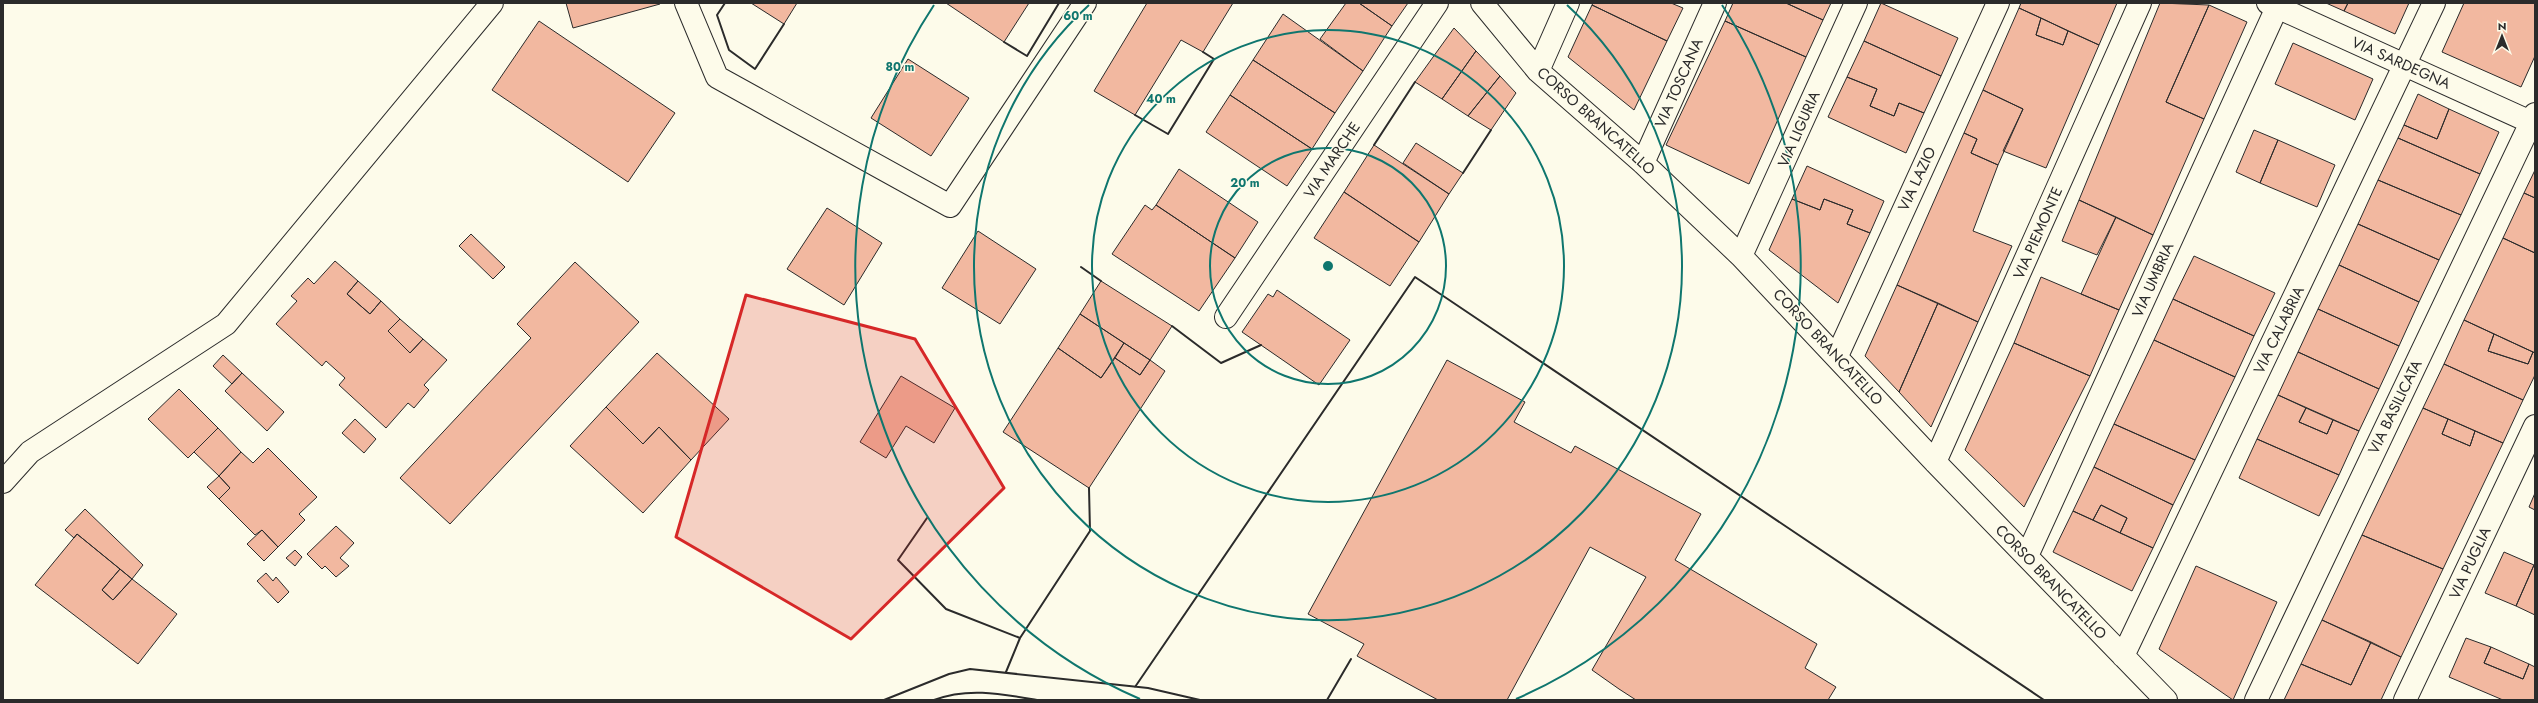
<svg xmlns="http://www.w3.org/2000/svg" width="2538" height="703" font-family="Jost,sans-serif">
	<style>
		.building { fill: #f2b8a0; stroke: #2b2b2b }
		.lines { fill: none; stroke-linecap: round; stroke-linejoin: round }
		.minor-casing { stroke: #2b2b2b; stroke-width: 24 }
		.minor { stroke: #fdfbea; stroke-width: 22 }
		.wall { stroke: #2b2b2b; stroke-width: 2 }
		.marked { fill: #d62828; fill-opacity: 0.2; stroke: #d62828; stroke-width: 3; stroke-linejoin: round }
		.ring { fill: none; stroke: #0f766e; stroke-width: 2 }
		.labels { text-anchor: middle; stroke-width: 3; stroke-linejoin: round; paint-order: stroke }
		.street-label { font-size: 15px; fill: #2b2b2b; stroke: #fdfbea }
		.centre { fill: #0f766e; stroke: #fdfbea; stroke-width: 2 }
		.ring-label { font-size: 12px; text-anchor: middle; font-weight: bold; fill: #0f766e; stroke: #fdfbea; stroke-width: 3; stroke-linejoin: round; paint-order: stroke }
	</style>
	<rect width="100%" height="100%" fill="#fdfbea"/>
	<path class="building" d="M566,3H660V4L573,28Z
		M751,3H797L784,24Z
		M946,3H1029L1004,42Z
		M1147,3H1233L1203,52L1181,40L1135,115L1094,91Z
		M1346,3H1359L1392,26L1363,71L1320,39Z
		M1359,3H1408L1392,26Z
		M1593,3H1671L1683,8L1667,41L1592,5Z
		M1733,3H1786L1823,20L1806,57L1725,21Z
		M1786,3H1831L1823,20Z
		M1881,3L1958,38L1941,76L1864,41Z
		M2021,3H2117L2099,45L2019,8Z
		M2160,3L2209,5L2166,102L2204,119L2153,235L2079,200Z
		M2326,3H2348L2344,11Z
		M2348,3H2409L2395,34L2344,11Z
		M2464,3H2535V56L2521,87L2442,52Z
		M1592,5L1667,41L1634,110L1568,57Z
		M2209,5L2247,22L2204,119L2166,102Z
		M2019,8L2041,18L2036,35L2063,45L2068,31L2099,45L2046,168L2003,151L2023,109L1983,90Z
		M1283,14L1363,71L1335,113L1253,60Z
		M2041,18L2068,31L2063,45L2036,35Z
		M539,21L675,113L628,182L492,90Z
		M1725,21L1806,57L1749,184L1666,145Z
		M1454,28L1476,51L1442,99L1415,82Z
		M1864,41L1941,76L1924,113L1899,103L1894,116L1870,106L1877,89L1847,77Z
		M2293,43L2373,79L2355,120L2275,84Z
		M1476,51L1500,76L1468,116L1442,99Z
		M908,59L969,98L931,156L871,118Z
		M1253,60L1335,113L1312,149L1230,95Z
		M1500,76L1516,93L1491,130L1468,116Z
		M1847,77L1877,89L1870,106L1894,116L1899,103L1924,113L1906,153L1828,117Z
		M1983,90L2023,109L1998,165L1971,153L1977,139L1964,133Z
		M2418,94L2449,109L2437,139L2404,125Z
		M1230,95L1312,149L1287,186L1206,132Z
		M2449,109L2499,132L2480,174L2398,138L2404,125L2437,139Z
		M2254,130L2278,140L2260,183L2236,172Z
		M1964,133L1977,139L1971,153L1998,165L1973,231L2012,246L1978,322L1897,285Z
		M2398,138L2480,174L2461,215L2378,180Z
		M2278,140L2335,165L2317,207L2260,183Z
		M1416,143L1463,173L1449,194L1403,163Z
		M1374,145L1449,194L1419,242L1344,192Z
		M1807,166L1884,201L1870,233L1847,224L1853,210L1824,199L1820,210L1792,199Z
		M1179,169L1258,222L1235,258L1156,205Z
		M2535,170V198L2524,193Z
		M2378,180L2461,215L2439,260L2358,224Z
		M1344,192L1419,242L1390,286L1314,238Z
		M2524,193L2535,198V253L2503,238Z
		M1792,199L1820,210L1824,199L1853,210L1847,224L1870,233L1838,303L1769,250Z
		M2079,200L2116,217L2097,255L2062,241Z
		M1145,205L1152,210L1156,205L1235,258L1199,311L1112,254Z
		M827,208L882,243L844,305L787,269Z
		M2116,217L2153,235L2119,310L2081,294Z
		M2358,224L2439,260L2419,302L2339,265Z
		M978,231L1036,269L1000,324L942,288Z
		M471,234L505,267L493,279L459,246Z
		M2503,238L2535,253V353L2464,320Z
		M2194,256L2275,293L2254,336L2173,299Z
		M335,261L358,281L347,294L370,314L381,301L400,319L388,331L410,353L423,339L447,360L424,385L429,390L414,408L408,403L386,428L339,385L345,378L326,361L322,366L276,324L297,301L291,296L308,278L314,284Z
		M575,262L639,322L450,524L400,478L531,338L517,324Z
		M2339,265L2419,302L2399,346L2318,309Z
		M2041,277L2119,310L2090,376L2014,343Z
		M358,281L381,301L370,314L347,294Z
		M1101,281L1172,326L1150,360L1080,314Z
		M1897,285L1938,303L1899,392L1865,356Z
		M1277,290L1350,340L1319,385L1242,332L1268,294L1273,297Z
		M2173,299L2254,336L2235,377L2154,340Z
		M1938,303L1978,322L1931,427L1899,392Z
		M2318,309L2399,346L2379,389L2298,352Z
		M1080,314L1124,343L1101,378L1058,348Z
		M400,319L423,339L410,353L388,331Z
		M2464,320L2494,334L2488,351L2528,364L2533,352L2535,353V375L2523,400L2444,364Z
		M2494,334L2533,352L2528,364L2488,351Z
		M2154,340L2235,377L2195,460L2114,424Z
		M1124,343L1150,360L1140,375L1115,358Z
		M2014,343L2090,376L2024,507L1965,450Z
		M1058,348L1101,378L1115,358L1140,375L1150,360L1165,371L1089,488L1003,432Z
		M2298,352L2379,389L2359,431L2278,395Z
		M657,353L729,419L691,460L659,427L643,444L606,407Z
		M223,355L242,373L232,384L213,366Z
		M1447,360L1525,402L1514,422L1571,453L1575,446L1701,514L1675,560L1817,644L1805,668L1836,687L1828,700H1636L1619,689L1592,670L1646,577L1590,547L1507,700H1438L1357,656L1364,644L1308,614Z
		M2444,364L2523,400L2503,443L2423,408Z
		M242,373L284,412L267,431L225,391Z
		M901,376L955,408L934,443L906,426L886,458L860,442Z
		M179,389L218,428L188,458L148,419Z
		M2278,395L2306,408L2299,422L2327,434L2333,420L2359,431L2339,475L2257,439Z
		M606,407L643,444L659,427L691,460L643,513L570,446Z
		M2306,408L2333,420L2327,434L2299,422Z
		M2423,408L2448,419L2442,434L2470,446L2475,431L2503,443L2443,569L2362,535Z
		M355,419L376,439L364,453L342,433Z
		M2448,419L2475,431L2470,446L2442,434Z
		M2114,424L2195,460L2173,505L2094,467Z
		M218,428L241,452L219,476L194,452Z
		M2257,439L2339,475L2319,516L2239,478Z
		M268,448L317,497L299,514L305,520L278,547L262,530L255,535L219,499L230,488L219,476L241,452L253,463Z
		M2094,467L2173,505L2153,548L2120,533L2127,518L2101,505L2093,520L2073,511Z
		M219,476L230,488L219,499L207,487Z
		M2535,493V510L2529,507Z
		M2101,505L2127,518L2120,533L2093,520Z
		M85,509L143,565L132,579L77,534L74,538L65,530Z
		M2073,511L2153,548L2132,591L2053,552Z
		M336,526L354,543L340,558L349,566L336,577L325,566L322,569L307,554Z
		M262,530L278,547L264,561L247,544Z
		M77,534L120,569L102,590L113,600L132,579L177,614L138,664L35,585Z
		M2362,535L2443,569L2401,657L2322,620Z
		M295,550L302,557L295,566L286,558Z
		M2504,552L2534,565L2516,606L2485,593Z
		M2534,565L2535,566V615L2516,606Z
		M2196,566L2277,602L2233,700L2159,649Z
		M120,569L132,579L113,600L102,590Z
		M266,573L273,581L276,577L289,592L278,603L257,581Z
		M2322,620L2371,642L2351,685L2301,664Z
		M2466,638L2491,647L2484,663L2523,679L2529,664L2535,667V700H2503L2449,677Z
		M2371,642L2401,657L2381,700H2284L2301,664L2351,685Z
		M2491,647L2529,664L2523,679L2484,663Z"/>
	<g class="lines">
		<g class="minor-casing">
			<path id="minor" d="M686,3L717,77L950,206L1085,3
				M1482,3L1538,71L1643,163L1741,256L1935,462L2166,700
				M2268,3L2535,124
				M1538,71L1568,3
				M1643,163L1715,3
				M1741,256L1856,3
				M1226,317L1437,3
				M1837,356L1998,3
				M1935,462L2140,3
				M3,482L30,452L226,324L492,3
				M2027,556L2279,3
				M2123,656L2434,3
				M2256,700L2535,114
				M2405,700L2535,426"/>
		</g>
		<use href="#minor" class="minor"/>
		<path class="wall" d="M725,3L717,15L729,50L755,69L784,24
			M1004,42L1027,56L1059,3
			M1135,115L1168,134L1214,59L1203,52
			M1374,145L1415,82
			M1463,173L1491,130
			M1081,267L1101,281
			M1172,326L1221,363L1261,345
			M927,518L898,560L946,609L1020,638L1006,672
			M1020,638L1090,531L1089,488
			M1135,687L1415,277L2044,700
			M884,700L949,674L970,669L1148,688L1200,700
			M934,700C968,687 1002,694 1037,700
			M1327,700L1351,659"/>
	</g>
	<path class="marked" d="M746,295L915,339L1004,488L851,639L676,537Z"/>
	<g class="ring">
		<circle cx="1328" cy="266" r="118"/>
		<circle cx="1328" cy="266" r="236"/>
		<path d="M1567 5A354 354 0 1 1 1089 5"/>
		<path d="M1140 699A472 472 0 0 1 934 5M1722 5A472 472 0 0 1 1516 699"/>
	</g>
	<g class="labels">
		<g class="street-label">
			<text transform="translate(2401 63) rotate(24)" y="5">VIA SARDEGNA</text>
			<text transform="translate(1679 83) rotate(-66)" y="5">VIA TOSCANA</text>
			<text transform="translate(1596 121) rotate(42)" y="5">CORSO BRANCATELLO</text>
			<text transform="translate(1799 129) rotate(-66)" y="5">VIA LIGURIA</text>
			<text transform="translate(1332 160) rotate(-56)" y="5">VIA MARCHE</text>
			<text transform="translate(1917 179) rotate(-65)" y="5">VIA LAZIO</text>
			<text transform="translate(2038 233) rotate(-66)" y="5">VIA PIEMONTE</text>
			<text transform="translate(2153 280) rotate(-66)" y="5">VIA UMBRIA</text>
			<text transform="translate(2279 330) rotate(-64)" y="5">VIA CALABRIA</text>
			<text transform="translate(1828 347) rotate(47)" y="5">CORSO BRANCATELLO</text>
			<text transform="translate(2395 407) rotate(-64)" y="5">VIA BASILICATA</text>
			<text transform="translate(2470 563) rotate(-65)" y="5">VIA PUGLIA</text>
			<text transform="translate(2051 582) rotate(46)" y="5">CORSO BRANCATELLO</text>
		</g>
	</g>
	<circle cx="1328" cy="266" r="6" class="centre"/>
	<g class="ring-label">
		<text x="1078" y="20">60 m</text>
		<text x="900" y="71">80 m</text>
		<text x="1161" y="103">40 m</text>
		<text x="1245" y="187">20 m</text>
	</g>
	<rect width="2538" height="703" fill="none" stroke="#2b2b2b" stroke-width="8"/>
	<g transform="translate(2502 36)" stroke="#fdfbea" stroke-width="3" paint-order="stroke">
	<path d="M0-3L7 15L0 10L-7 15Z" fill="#2b2b2b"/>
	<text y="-6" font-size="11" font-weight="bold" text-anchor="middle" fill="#2b2b2b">N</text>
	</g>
</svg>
